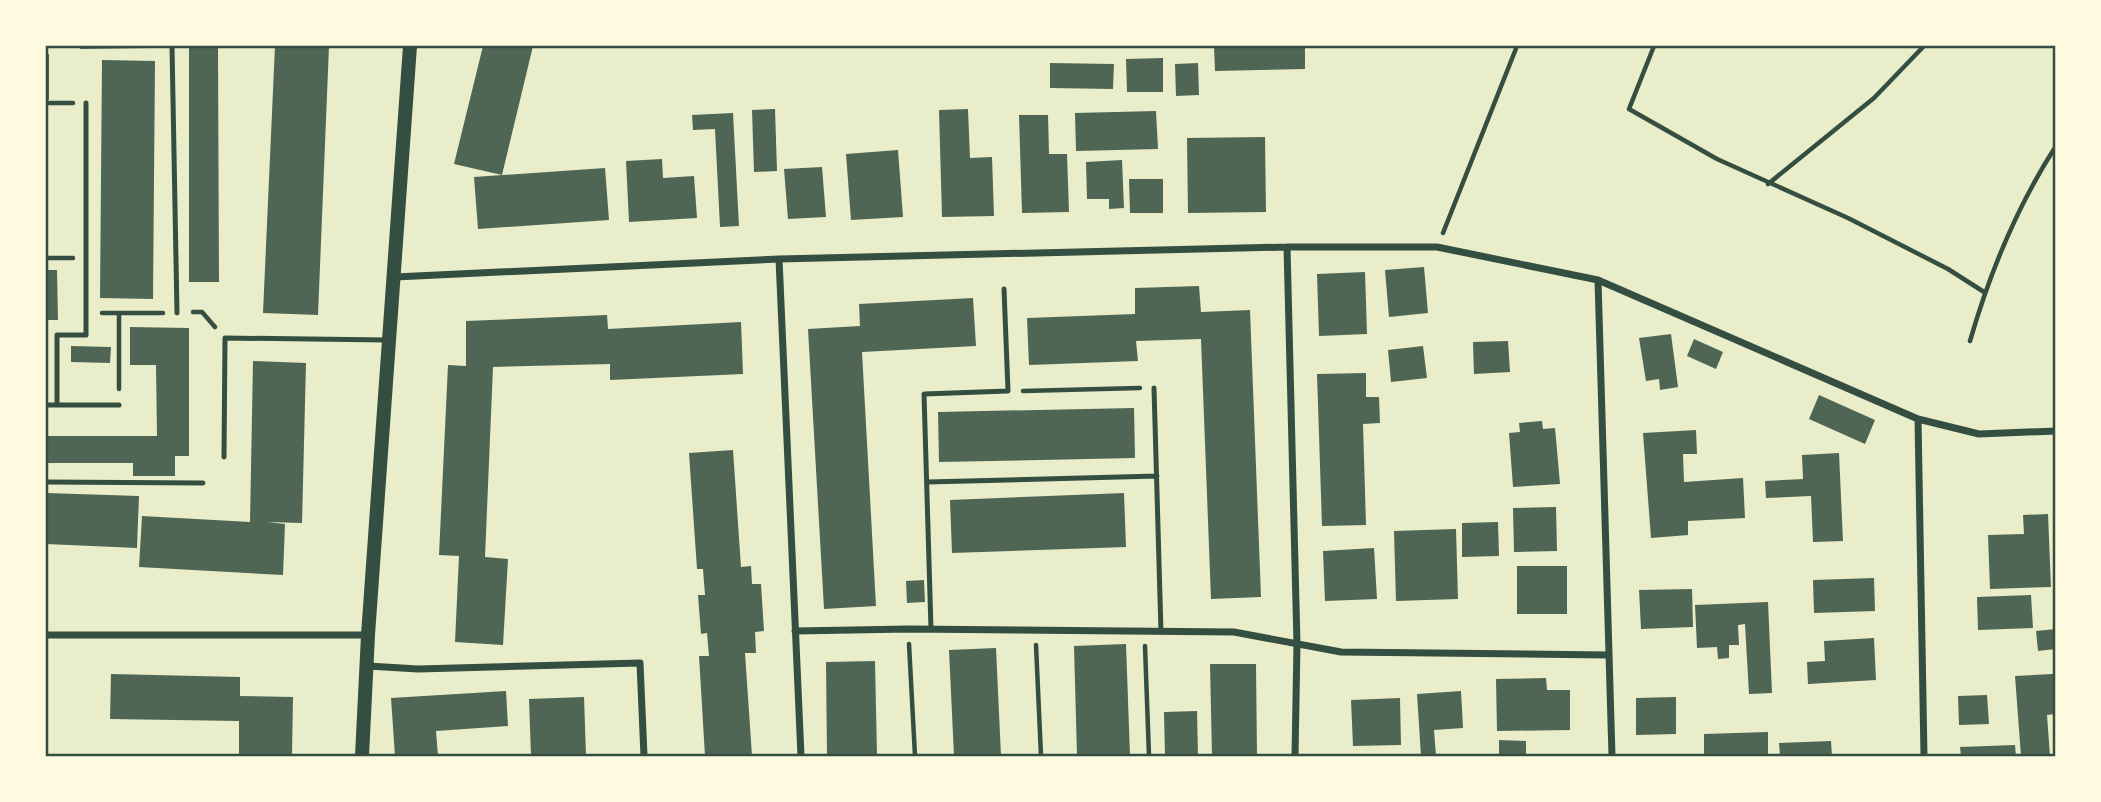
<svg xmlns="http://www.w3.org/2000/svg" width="2101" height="802" font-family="Ubuntu,sans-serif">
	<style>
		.building { fill: #4f6655 }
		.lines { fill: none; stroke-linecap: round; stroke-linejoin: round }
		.path { stroke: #344e41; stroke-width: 4.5 }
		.service { stroke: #344e41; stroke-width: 5 }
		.minor { stroke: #344e41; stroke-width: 7 }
		.secondary { stroke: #344e41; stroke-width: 14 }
		.neatline { fill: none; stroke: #344e41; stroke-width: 2.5 }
	</style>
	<rect width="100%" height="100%" fill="#e9edc9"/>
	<path class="building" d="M80,46H151V48L80,49Z
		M189,46H218L219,282H189Z
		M275,46H329L318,315L263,313Z
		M483,46H533L502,175L454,164Z
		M1214,46H1305V69L1215,71Z
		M46,54H49V100H46Z
		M1163,58V92H1127L1126,59Z
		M102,60L155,61L153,299L100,298Z
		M1050,63L1114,64L1113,89L1050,88Z
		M1198,63L1199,95L1176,96L1175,64Z
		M775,109L777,171L754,172L752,110Z
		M968,109L970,158L992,157L994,216L942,217L939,110Z
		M1156,111L1158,149L1076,151L1075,113Z
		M733,113L739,226L720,227L715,129L693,130L692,115Z
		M1019,115H1048L1049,154H1067L1069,212L1022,213Z
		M1265,137L1266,212L1188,213L1187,138Z
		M898,150L903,217L851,220L846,154Z
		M662,159L663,178L694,176L697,218L629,222L626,161Z
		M1122,160L1124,208L1109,209V199H1087L1086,162Z
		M822,167L826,217L788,219L784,169Z
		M605,168L609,220L478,229L474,177Z
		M1129,179H1163V213H1130Z
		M1424,267L1428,313L1389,317L1385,270Z
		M46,270H57L58,320H46Z
		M1365,272L1367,334L1319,336L1317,274Z
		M1199,286L1201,312L1250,310L1261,597L1211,599L1201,339L1136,341L1138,361L1029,365L1027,318L1135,314V288Z
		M973,298L976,346L862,352L876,606L824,609L808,329L860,326L859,304Z
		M607,315L608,329L741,322L743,374L610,380V364L493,367L485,557L508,559L503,645L455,642L459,556L439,555L448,365L466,366V321Z
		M130,327L189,328V456H175V476H133V463H46V436H157L156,365H130Z
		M1671,334L1678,387L1660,390L1659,379L1646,381L1639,338Z
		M1694,339L1723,352L1716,369L1687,356Z
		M1508,341L1510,372L1474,374L1473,342Z
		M71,346L111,347L110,363L71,362Z
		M1423,346L1427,378L1391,382L1388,350Z
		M253,361L306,363L302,523L267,522L285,524L283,575L139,567L142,516L250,522Z
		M1366,373V397H1379L1380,423L1363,424L1366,525L1322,526L1317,374Z
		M1819,395L1875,420L1865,444L1809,419Z
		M1134,408L1135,458L939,462L938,412Z
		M1542,421L1543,429L1555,428L1560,484L1513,487L1509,433L1520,432L1519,423Z
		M1696,430L1697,454H1683L1684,482L1743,478L1745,518L1688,521V535L1651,538L1643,433Z
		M733,450L741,567L751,566L752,584H761L764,631L755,632L756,653H745L752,756H705L699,656H709L707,633L701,634L698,595H705L703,569H697L689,453Z
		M1839,453L1843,541L1813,542L1811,496L1766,498L1765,481L1803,479L1802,455Z
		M46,493L139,496L137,548L46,544Z
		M1124,493L1126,547L952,553L950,500Z
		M1556,507L1557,551L1514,552L1513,508Z
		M2048,514L2051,587L1990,589L1988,535L2024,534L2023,515Z
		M1498,522L1499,556L1462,557V523Z
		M1456,529L1458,599L1396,601L1394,531Z
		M1374,548L1377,599L1325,601L1323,551Z
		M1517,566H1567V614H1517Z
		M1874,578L1875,611L1814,613L1813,580Z
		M924,580L925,602L907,603L906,581Z
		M1692,589L1693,627L1641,629L1639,590Z
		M2031,595L2033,628L1978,630L1977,597Z
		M1768,602L1772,693L1749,694L1745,624L1738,625L1739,645H1729V658L1718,659L1717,647L1697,648L1695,605Z
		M2056,629V649L2038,651L2036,631Z
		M1874,638L1876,680L1808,684L1807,662L1825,661L1824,641Z
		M1126,644L1130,756H1077L1074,646Z
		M996,648L1001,756H954L949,650Z
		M875,661L877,756H827L826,662Z
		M1210,664H1256L1257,756H1212Z
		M111,674L240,677V696L293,697L292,756H239V721L110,719Z
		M2053,674L2056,714L2047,715L2050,756H2021L2015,676Z
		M1546,678L1547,690H1570V730L1497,731L1496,679Z
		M506,691L508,726L436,731L438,756H395L391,698Z
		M1461,691L1463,728L1434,730L1436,756H1421L1417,694Z
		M1987,695L1989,724L1959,725L1958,696Z
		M584,697L586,756H531L529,699Z
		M1676,697V734L1636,735V698Z
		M1400,698L1401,745L1353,746L1351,700Z
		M1197,711L1198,756H1165L1164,712Z
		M1768,732V756H1704V734Z
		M1499,740L1526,741V756H1499Z
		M1831,741L1832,756H1780L1779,743Z
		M2015,745L2016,756H1961L1960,747Z"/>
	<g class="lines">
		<path class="path" d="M1654,46L1629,109L1717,159L1848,218L1948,269L1984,292
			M46,103H73
			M1768,184L1874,98L1924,46
			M1443,233L1517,46
			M46,258H73
			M193,312H202L215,327
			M102,313H163
			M119,313V389
			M1970,341C1990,272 2017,206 2056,146
			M1023,391L1140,388
			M909,644L915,756
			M1036,645L1041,756
			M1145,646L1149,756"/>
		<path class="service" d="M172,46L177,313
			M1154,388L1161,632
			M46,405H119
			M57,405V335H86V103
			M224,457L225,338L386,340
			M46,482L203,483
			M927,482L1157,476
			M931,629L924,394L1008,391L1004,289"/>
		<path class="minor" d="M1287,247L1297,644L1295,756
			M779,259L801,756
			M395,277L779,259L1287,247H1437L1598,280L1918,419L1979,434L2056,431
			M1598,280L1612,756
			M1918,419L1924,756
			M795,631L909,629L1234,632L1341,652L1608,655
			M46,635H368
			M368,666L418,669L640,663L644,756"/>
		<path class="secondary" d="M362,756L368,635L410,46"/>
	</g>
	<rect width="2101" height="802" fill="none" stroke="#fefae0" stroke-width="94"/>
	<rect x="47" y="47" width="2007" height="708" class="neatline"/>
</svg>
